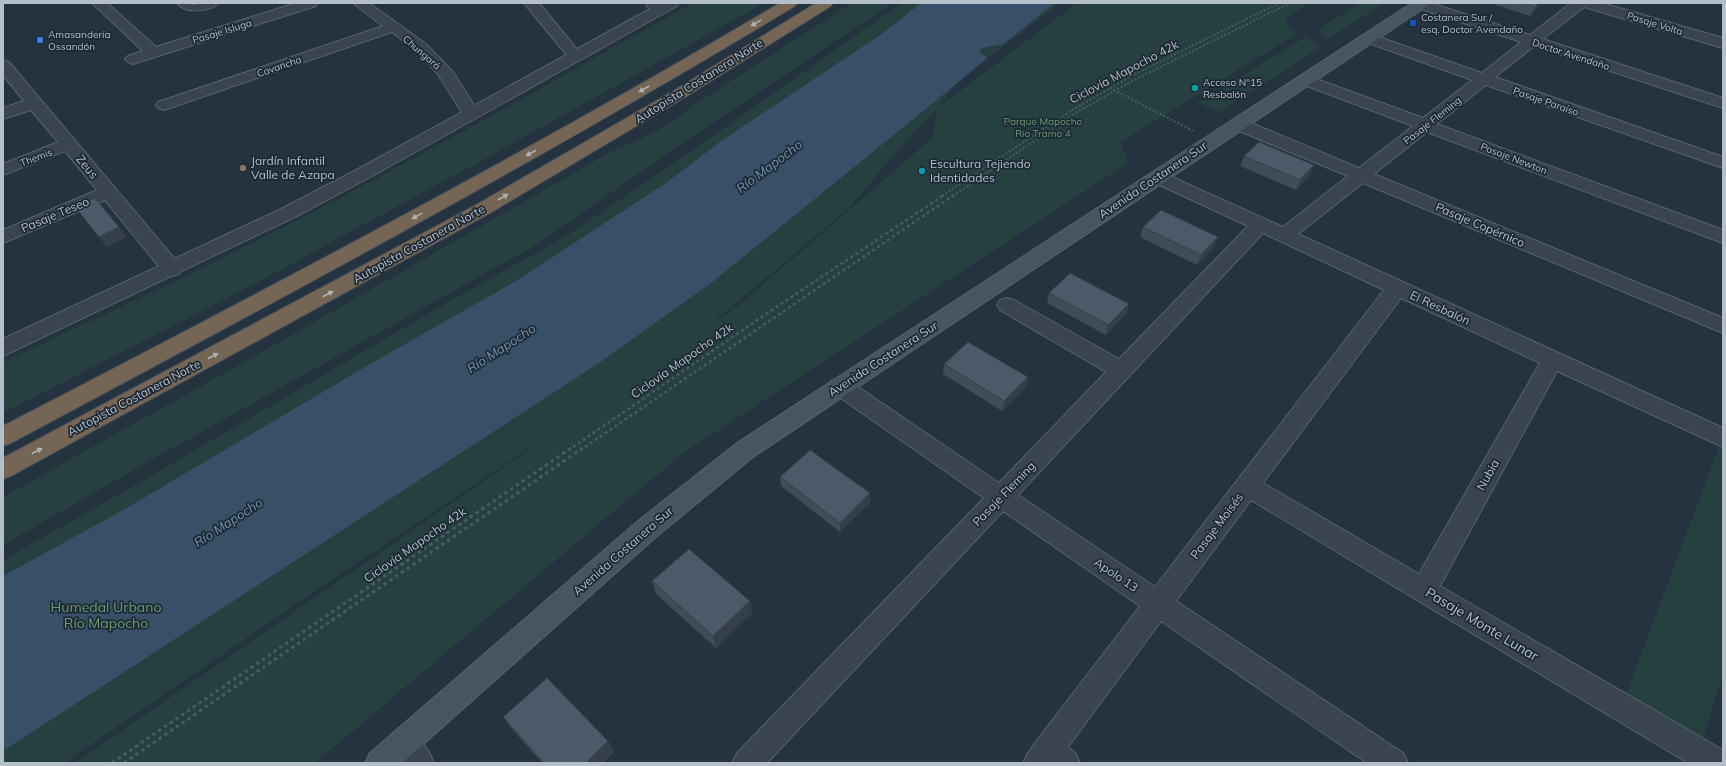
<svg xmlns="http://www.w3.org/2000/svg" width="1726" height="766" font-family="Mulish,sans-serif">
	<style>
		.green { fill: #264040; fill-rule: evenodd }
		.water { fill: #385067 }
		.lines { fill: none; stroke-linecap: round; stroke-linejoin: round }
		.service-casing { stroke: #56626d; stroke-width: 2 }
		.minor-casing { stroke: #56626d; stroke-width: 2 }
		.tertiary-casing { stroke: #56626d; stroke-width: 2 }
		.secondary-casing { stroke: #56626d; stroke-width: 2 }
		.motorway-casing { stroke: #434f5a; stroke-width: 2 }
		.path-far2 { stroke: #455c5d; stroke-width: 2; stroke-dasharray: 2 2; stroke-linecap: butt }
		.path-far1 { stroke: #455c5d; stroke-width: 2.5; stroke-dasharray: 3 3; stroke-linecap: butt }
		.path { stroke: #455c5d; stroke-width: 3; stroke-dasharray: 3.5 3.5; stroke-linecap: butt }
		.service { fill: #39444f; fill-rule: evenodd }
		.minor { fill: #39444f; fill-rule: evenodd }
		.tertiary { fill: #39444f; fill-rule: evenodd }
		.secondary { fill: #475462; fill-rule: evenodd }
		.motorway { fill: #756555; fill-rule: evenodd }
		.wall { fill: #404d59 }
		.shaded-wall { fill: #343f49 }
		.building { fill: #4a5a68; stroke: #343f49 }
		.oneway { fill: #abb2b8 }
		.transit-dot { fill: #1a4fb4; stroke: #1d2934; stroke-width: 1.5 }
		.shop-dot { fill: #3f7fe0; stroke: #1d2934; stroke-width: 1.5 }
		.culture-dot { fill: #0f9aa8; stroke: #1d2934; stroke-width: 1.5 }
		.education-dot { fill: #8d6e63; stroke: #1d2934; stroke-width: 1.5 }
		.labels { text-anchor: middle; stroke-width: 3.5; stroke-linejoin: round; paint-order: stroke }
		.far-poi-label { font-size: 10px; fill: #b5bfca; stroke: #1d2934; text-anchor: start }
		.far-street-label { font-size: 10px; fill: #b5bfca; stroke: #1d2934 }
		.far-park-label { font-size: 10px; fill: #6c9b72; stroke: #1d2934 }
		.street-label { font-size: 12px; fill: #b5bfca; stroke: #1d2934 }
		.poi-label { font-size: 12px; fill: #b5bfca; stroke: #1d2934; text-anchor: start }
		.water-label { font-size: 13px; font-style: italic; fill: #7593ad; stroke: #1d2934 }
		.near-park-label { font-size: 14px; fill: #6c9b72; stroke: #1d2934 }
		.near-street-label { font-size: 14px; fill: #b5bfca; stroke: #1d2934 }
	</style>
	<rect width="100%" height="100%" fill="#24333f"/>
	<path class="green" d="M692,3H764L494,154L249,287L3,413V362C116,310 229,256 340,198C458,136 575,69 692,3Z
		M852,3H893L684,142L534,246L146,463L3,545V497L239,365L616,149C643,139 671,125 692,106Z
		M902,3H1061L960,79L939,107L1077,3H1311L1285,18L1295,35L1121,142L1128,163L682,454L315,763H75L587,410L331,580L64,763H3V560L146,479L431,312L568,235L693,150ZM938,108L932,138L736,308L706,328L848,209L905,142Z
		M1360,3H1384L1326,40L1320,31V28Z
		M1307,36L1320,48L1219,112L1198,103Z
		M1720,444L1723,445V673L1702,742L1625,697Z"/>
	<path class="water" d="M921,3L1054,4L1003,44L982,48L979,52L987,57L984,61L927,108L711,283L596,365L3,751V576L125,509L370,364L516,281L666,183L724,139L883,33Z"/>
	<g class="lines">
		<g class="service-casing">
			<path id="service" d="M177,3H187L193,5L205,3H219C209,12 186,14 177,3Z"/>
		</g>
		<g class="minor-casing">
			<path id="minor" d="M92,3H107L156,47L296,3H318L316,6L133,64L128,62L125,59L128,56L143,51Z
				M353,3H369L426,44L453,72L479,113L477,117L471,118L465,117L437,73L415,50L392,32L170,108L164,110L158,108L156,105L158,102L383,26Z
				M524,3H539L580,53L583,56L580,59L575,61L570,59Z
				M645,3H660L666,10L664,13C655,15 650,10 645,3Z
				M1414,3H1431L1530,35L1571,3H1602L1723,38V48L1584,7L1543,39L1723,98V108L1534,46L1495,77L1723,157V168L1486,85L1437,124L1723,230V243L1427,132L1374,174L1723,318V333L1363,183L1298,234L1723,428V447L1557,371L1440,586L1723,750V763H1688L1251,500L1176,601L1403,753L1408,763H1367L1161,621L1068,747L1075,753L1080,763H1023L1028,753L1038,739L1140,606L1003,511L767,763H732L737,753L984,498L832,392L829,386L832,380L840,378L848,380L999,483L1106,372L1000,310L997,305L1000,300L1007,298L1014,300L1119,359L1248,226L1151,181L1148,177L1151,173L1157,172L1163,173L1283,227L1348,176L1232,128L1230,124L1232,120L1238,119L1244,120L1359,168L1413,126L1299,83L1297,80L1299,77L1305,75L1311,77L1423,118L1472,80L1363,41L1360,38L1363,35L1368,33L1373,35L1482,73L1521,42L1415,7ZM1263,233L1384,290L1155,587L1018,495ZM1401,298L1540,363L1419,574L1263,483Z
				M3,60L9,62L179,264L182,269L179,274L172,276L165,274L105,200L3,243V230L97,190L65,151L3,175V164L58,142L31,110L3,119V108L24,101L3,75Z
				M403,728C418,735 428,748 434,763H400L393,753L388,743L393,733Z"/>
		</g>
		<g class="tertiary-casing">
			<path id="tertiary" d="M661,3H679L677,6L374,175L295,217L3,356V339L281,209L362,167Z"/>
		</g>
		<g class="secondary-casing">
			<path id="secondary" d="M1412,3H1429L1427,6L753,457L656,537L402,763H365L370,753L638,521L737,443Z"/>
		</g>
		<g class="motorway-casing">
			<path id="motorway" d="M780,3H797L795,6C539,161 275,302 11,443L3,446V426C265,290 526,154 780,3Z
				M816,3H833L831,6L687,96L490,213L11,476L3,479V458L476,205L675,90Z"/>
		</g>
		<path class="path-far2" d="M1110,88L1193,131
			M942,196L1069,112L1133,75L1279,3
			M953,196L1077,112L1134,80L1290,3"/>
		<path class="path-far1" d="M573,447L766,314L944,195
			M585,447L954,195"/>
		<path class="path" d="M112,763L574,446
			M124,763L586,446"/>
		<use href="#service" class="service"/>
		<use href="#minor" class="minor"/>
		<use href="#tertiary" class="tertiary"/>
		<use href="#secondary" class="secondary"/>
		<use href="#motorway" class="motorway"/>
	</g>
	<path class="wall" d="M1490,3H1541L1530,16Z
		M1244,156L1310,175L1296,190L1240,166Z
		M1143,227L1214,247L1197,265L1140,237Z
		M1049,293L1129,304L1126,314L1106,335L1047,303Z
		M944,364L1026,387L1002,411L943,374Z
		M780,477L870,493V503L840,532L781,486Z
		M652,581L750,601L752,613L716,648L656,594Z
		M503,717L608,741L614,752L603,763H542L511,728Z"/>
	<path class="shaded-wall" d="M1538,3H1541L1530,16L1535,7Z
		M1314,165L1310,175L1296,190L1300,180Z
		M119,227L127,237L107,247L99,237Z
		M1218,237L1214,247L1197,265L1201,255Z
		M1129,304L1126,314L1106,335L1108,325Z
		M1028,377L1026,387L1002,411L1004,401Z
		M870,493V503L840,532V523Z
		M750,601L752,613L716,648L713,636Z
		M608,741L614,752L603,763H586Z"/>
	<path class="building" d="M1523,3H1538L1535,7Z
		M1259,142L1314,165L1300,180L1244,156Z
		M95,198L119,227L99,237L75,207Z
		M1161,210L1218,237L1201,255L1143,227Z
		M1070,273L1129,304L1108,325L1049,293Z
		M968,342L1028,377L1004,401L944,364Z
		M810,450L870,493L840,523L780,477Z
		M689,549L750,601L713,636L652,581Z
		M547,678L608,741L586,763H544L503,717Z"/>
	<defs><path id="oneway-solid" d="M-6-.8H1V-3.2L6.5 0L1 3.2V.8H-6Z"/></defs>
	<g class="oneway">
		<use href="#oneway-solid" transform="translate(756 23) rotate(149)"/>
		<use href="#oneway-solid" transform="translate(644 89) rotate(150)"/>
		<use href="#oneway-solid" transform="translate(531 153) rotate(151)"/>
		<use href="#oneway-solid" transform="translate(503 197) rotate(-30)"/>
		<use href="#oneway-solid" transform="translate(417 216) rotate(151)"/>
		<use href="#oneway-solid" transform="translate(328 294) rotate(-28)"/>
		<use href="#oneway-solid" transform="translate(213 356) rotate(-28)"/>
		<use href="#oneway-solid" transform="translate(37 451) rotate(-28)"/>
	</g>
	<rect class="transit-dot" x="1409" y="19" width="8" height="8" rx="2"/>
	<circle class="shop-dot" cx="40" cy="40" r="4"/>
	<g class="culture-dot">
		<circle cx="1195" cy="88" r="4"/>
		<circle cx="922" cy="171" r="4"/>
	</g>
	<circle class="education-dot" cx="243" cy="168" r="4"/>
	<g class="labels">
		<g class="far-poi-label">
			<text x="1421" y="21">Costanera Sur /<tspan x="1421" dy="12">esq. Doctor Avendaño</tspan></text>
			<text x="48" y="38">Amasandería<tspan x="48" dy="12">Ossandón</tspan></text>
			<text x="1203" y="86">Acceso N°15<tspan x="1203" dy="12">Resbalón</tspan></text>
		</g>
		<g class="far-street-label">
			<text transform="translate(1655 23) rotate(17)" y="4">Pasaje Volta</text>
			<text transform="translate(222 31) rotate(-17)" y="4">Pasaje Isluga</text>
			<text transform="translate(422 52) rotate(41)" y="4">Chungará</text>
			<text transform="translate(1571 54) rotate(18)" y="4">Doctor Avendaño</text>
			<text transform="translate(279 66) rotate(-19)" y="4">Cavancha</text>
			<text transform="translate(1546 101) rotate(19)" y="4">Pasaje Paraíso</text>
			<text transform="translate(1432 120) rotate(-38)" y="4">Pasaje Fleming</text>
			<text transform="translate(36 157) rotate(-21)" y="4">Themis</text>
			<text transform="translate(1514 158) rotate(21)" y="4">Pasaje Newton</text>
		</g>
		<g class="far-park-label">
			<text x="1043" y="125">Parque Mapocho<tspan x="1043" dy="12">Río Tramo 4</tspan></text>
		</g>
		<g class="street-label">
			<text transform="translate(1124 72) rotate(-28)" y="4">Ciclovía Mapocho 42k</text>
			<text transform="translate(699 81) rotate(-32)" y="4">Autopista Costanera Norte</text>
			<text transform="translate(87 167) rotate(51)" y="4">Zeus</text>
			<text transform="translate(1153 180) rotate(-34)" y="4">Avenida Costanera Sur</text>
			<text transform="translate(55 215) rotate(-23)" y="4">Pasaje Teseo</text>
			<text transform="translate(1480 225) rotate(23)" y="4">Pasaje Copérnico</text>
			<text transform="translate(419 244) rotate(-29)" y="4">Autopista Costanera Norte</text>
			<text transform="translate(1440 308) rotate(25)" y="4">El Resbalón</text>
			<text transform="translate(883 359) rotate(-33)" y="4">Avenida Costanera Sur</text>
			<text transform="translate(682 361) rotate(-35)" y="4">Ciclovía Mapocho 42k</text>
			<text transform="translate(134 398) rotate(-28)" y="4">Autopista Costanera Norte</text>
			<text transform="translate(1488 475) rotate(-61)" y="4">Nubia</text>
			<text transform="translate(1004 494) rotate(-46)" y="4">Pasaje Fleming</text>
			<text transform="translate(1217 526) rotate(-53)" y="4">Pasaje Moisés</text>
			<text transform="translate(415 545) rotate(-35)" y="4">Ciclovía Mapocho 42k</text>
			<text transform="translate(623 551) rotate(-41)" y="4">Avenida Costanera Sur</text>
			<text transform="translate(1116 575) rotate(34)" y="4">Apolo 13</text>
		</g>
		<g class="poi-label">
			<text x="251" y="165">Jardín Infantil<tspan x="251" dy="14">Valle de Azapa</tspan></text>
			<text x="930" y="168">Escultura Tejiendo<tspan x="930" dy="14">Identidades</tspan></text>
		</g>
		<g class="water-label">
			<text transform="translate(769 166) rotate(-37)" y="5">Río Mapocho</text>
			<text transform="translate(501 348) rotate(-33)" y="5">Río Mapocho</text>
			<text transform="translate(228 522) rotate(-33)" y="5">Río Mapocho</text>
		</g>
		<g class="near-park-label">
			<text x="106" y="612">Humedal Urbano<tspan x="106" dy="16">Río Mapocho</tspan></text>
		</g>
		<g class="near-street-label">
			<text transform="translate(1482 624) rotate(31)" y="5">Pasaje Monte Lunar</text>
		</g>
	</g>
	<rect width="1726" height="766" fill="none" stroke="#b5bfca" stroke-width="8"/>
</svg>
